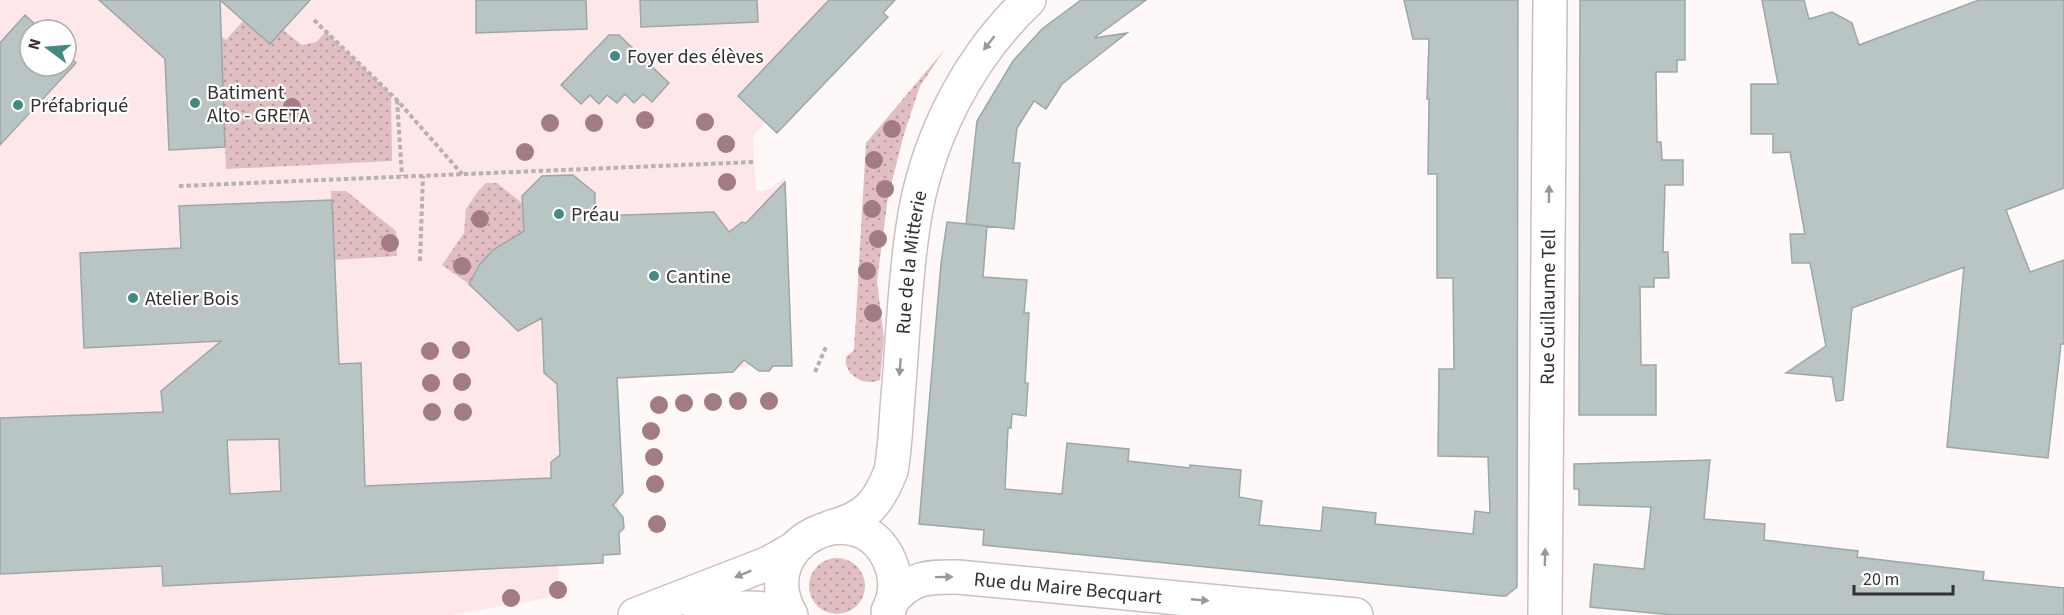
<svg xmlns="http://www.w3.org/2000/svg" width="2064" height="615" font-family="'Source Sans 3',sans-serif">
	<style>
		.built { fill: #fee7e9; fill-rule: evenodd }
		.grass { fill: url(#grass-dots) }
		.building { fill: #b8c5c4; stroke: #9ba8a7; stroke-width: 1.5; fill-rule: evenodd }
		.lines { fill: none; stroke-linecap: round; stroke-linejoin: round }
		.minor-casing { stroke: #ccbfc0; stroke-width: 36 }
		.path { stroke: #b7b1b2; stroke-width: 4; stroke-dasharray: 4.5 3; stroke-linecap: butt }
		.minor { stroke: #fff; stroke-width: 33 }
		.tree { fill: #a27b83 }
		.oneway { fill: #9a9798 }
		.poi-dot { fill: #438a84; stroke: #fff; stroke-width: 2 }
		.labels { text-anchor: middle; stroke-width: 4.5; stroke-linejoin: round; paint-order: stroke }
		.poi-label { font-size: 20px; fill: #352f30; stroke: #fff; text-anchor: start }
		.street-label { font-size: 20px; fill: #352f30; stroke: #fff }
	</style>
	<defs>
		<pattern id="grass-dots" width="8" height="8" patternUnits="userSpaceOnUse" patternTransform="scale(1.5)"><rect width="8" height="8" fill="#e1bec1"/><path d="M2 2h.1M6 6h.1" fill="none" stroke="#b79b9d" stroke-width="1.8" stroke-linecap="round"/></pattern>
	</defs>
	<rect width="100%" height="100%" fill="#fef8f8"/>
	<path class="built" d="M0,0H895L883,13L888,17L777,133L765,122L753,137L756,191H763L771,188L785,177L792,366L624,369L609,384L618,499L620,554L603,555V563L558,566V596L452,615H0ZM30,30H66V66H30Z"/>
	<path class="grass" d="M243,21L270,44L283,30L302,45L316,42L326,32L391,94L392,161L226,169L221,36L226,40Z
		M945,49L920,86L904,134L888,197L877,281L884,338L880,380C868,385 852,380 847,367C845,364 846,361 846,357L854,350L866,143Z
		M486,183H497L522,203L524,228L560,261L493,250L480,264L469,284L442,265L464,233L466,209L478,191Z
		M331,191H346L396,231L397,256L334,260Z
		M809 586a28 28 0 1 1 56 0a28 28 0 1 1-56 0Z"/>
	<path class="building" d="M99,0H220L225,147L169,150L165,59Z
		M220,0H310L270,44Z
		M476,0H586L587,29L476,33Z
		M640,0H757L758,22L641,27Z
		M829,0H895L883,13L888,17L777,133L738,96Z
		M1081,0H1146L1094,38L1127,33L1062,84L1046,109L1034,101L1017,128L1013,163H1020L1014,229L966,224L977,121L1013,61L1042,29Z
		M1404,0H1518L1517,587L1506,596H1501L983,545L984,530L919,524L941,263L947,222L987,226L983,277L1027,280L1024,313H1029L1025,383H1028L1026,416L1012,414L1011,428H1008L1005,489L1062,494L1067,443L1129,449L1128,461L1190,468V465L1241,470L1239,497L1262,501L1259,525L1321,531L1323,507L1376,513L1375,524L1473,534L1475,511L1490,513L1488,457L1438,456L1439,369H1454L1453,278H1437V174H1428L1429,99H1427L1429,39H1413Z
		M1580,0H1685V60H1677V72H1656L1657,142H1661L1662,160H1683V185H1665L1663,252H1668L1669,278H1654V287H1640L1641,365H1656V415H1579Z
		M1762,0H1804L1809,19L1832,12L1852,23L1859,45L1979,0H2064V188L2006,210L2030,272L2064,260V344H2061L2048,458L1947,447L1964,267L1852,308L1843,400L1836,401L1832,377L1786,373L1826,346L1810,263H1792L1790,234H1805L1790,152L1773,153V134H1751V84H1778Z
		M25,15L41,30H30V66H66V53L76,63L0,145V43Z
		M609,35H619L669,83L652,102L643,94L634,103L625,94L617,103L607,95L599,104L590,95L581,104L561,85Z
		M573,175L595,193V216L714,212L729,232L742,222L746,223L785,182L792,366H773L769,371H759L744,360L733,372L617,378L623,493L613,505L623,517L624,528L619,533L620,554L603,555V563L163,586L162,566L0,574V418L163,412L161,391L221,341L84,348L80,253L181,248L179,206L332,200L339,364L361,363L365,486L551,478V462L560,455L557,384L544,373L542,318L518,331L469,284L480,264L493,250L524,231L522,196L542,176ZM279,439L281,491L230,494L227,440Z
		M1710,460L1704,519L1765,524L1764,540L1858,551L1857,557L1984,572L1983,580L2064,588V615H1673L1590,607L1594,564L1644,569L1651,507L1579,505V489H1574V464Z"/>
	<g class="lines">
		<g class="minor-casing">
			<g id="minor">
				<path id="s1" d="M831,527C866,518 878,504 891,471C896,443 896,414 899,385C903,333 905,279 913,227C925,142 967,59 1029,0"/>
				<path id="s2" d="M893,599C914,576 929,577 958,577L1356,615"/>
				<path d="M635,615L769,563L795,548"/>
				<path d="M700,615C727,610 757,602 783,615"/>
				<path d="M791,615C749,543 860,489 890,562C897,578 896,596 888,611"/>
				<path id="s3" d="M1545,615L1550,0"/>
			</g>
		</g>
		<path class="path" d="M314,20L397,100L462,174
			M397,100L402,176
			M179,186L754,162
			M420,261L423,176
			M815,372L826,347"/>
		<use href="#minor" class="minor"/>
	</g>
	<g class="tree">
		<circle cx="292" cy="107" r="9"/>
		<circle cx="645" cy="120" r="9"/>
		<circle cx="705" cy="122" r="9"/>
		<circle cx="550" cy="123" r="9"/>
		<circle cx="594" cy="123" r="9"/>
		<circle cx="892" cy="129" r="9"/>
		<circle cx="726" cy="144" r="9"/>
		<circle cx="525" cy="152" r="9"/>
		<circle cx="874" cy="160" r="9"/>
		<circle cx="727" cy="182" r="9"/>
		<circle cx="885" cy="189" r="9"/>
		<circle cx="872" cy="209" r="9"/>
		<circle cx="480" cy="219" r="9"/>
		<circle cx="878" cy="239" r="9"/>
		<circle cx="390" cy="243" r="9"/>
		<circle cx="462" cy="266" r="9"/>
		<circle cx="867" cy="271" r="9"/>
		<circle cx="873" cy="313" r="9"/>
		<circle cx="461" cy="350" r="9"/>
		<circle cx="430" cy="351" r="9"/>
		<circle cx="462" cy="382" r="9"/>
		<circle cx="431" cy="383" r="9"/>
		<circle cx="738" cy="401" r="9"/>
		<circle cx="769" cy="401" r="9"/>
		<circle cx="713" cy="402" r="9"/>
		<circle cx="684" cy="403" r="9"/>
		<circle cx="659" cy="405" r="9"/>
		<circle cx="432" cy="412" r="9"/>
		<circle cx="463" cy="412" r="9"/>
		<circle cx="651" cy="431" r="9"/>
		<circle cx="654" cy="457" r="9"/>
		<circle cx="655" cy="484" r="9"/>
		<circle cx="657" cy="524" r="9"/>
		<circle cx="558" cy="590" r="9"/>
		<circle cx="511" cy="598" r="9"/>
	</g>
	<defs><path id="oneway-solid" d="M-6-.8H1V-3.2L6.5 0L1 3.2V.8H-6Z" transform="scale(1.5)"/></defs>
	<g class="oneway">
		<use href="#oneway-solid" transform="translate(989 43) rotate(128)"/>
		<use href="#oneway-solid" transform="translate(1549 194) rotate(-89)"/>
		<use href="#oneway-solid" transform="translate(900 367) rotate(95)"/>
		<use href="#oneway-solid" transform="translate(1545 557) rotate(-89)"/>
		<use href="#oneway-solid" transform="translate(743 574) rotate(158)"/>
		<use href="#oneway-solid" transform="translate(944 577) rotate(-1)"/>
		<use href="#oneway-solid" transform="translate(1200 600) rotate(5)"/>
	</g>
	<g class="poi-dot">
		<circle cx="615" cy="56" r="6"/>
		<circle cx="195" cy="103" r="6"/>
		<circle cx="18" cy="105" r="6"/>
		<circle cx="559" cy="214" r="6"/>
		<circle cx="654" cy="276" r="6"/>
		<circle cx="133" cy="298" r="6"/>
	</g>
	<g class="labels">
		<g class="poi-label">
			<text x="627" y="63">Foyer des élèves</text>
			<text x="207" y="99">Batiment<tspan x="207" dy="23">Alto - GRETA</tspan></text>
			<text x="30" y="112">Préfabriqué</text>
			<text x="571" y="221">Préau</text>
			<text x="666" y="283">Cantine</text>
			<text x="145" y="305">Atelier Bois</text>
		</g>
		<g class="street-label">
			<text dy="7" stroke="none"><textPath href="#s1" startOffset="296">Rue de la Mitterie</textPath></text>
			<text dy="7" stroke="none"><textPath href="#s3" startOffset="308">Rue Guillaume Tell</textPath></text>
			<text dy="7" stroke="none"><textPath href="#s2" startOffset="182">Rue du Maire Becquart</textPath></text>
		</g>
	</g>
	<g transform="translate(48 48) rotate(286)"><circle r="28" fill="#ffffff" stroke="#aeacac" stroke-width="1.5"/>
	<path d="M0-4.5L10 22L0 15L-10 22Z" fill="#438a84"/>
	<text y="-9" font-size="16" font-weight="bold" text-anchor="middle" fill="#352f30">N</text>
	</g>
	<path d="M1854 585v9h99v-9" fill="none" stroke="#352f30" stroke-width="3"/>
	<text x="1863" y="585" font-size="18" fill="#352f30" stroke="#ffffff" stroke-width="4.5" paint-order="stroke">20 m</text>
</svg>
